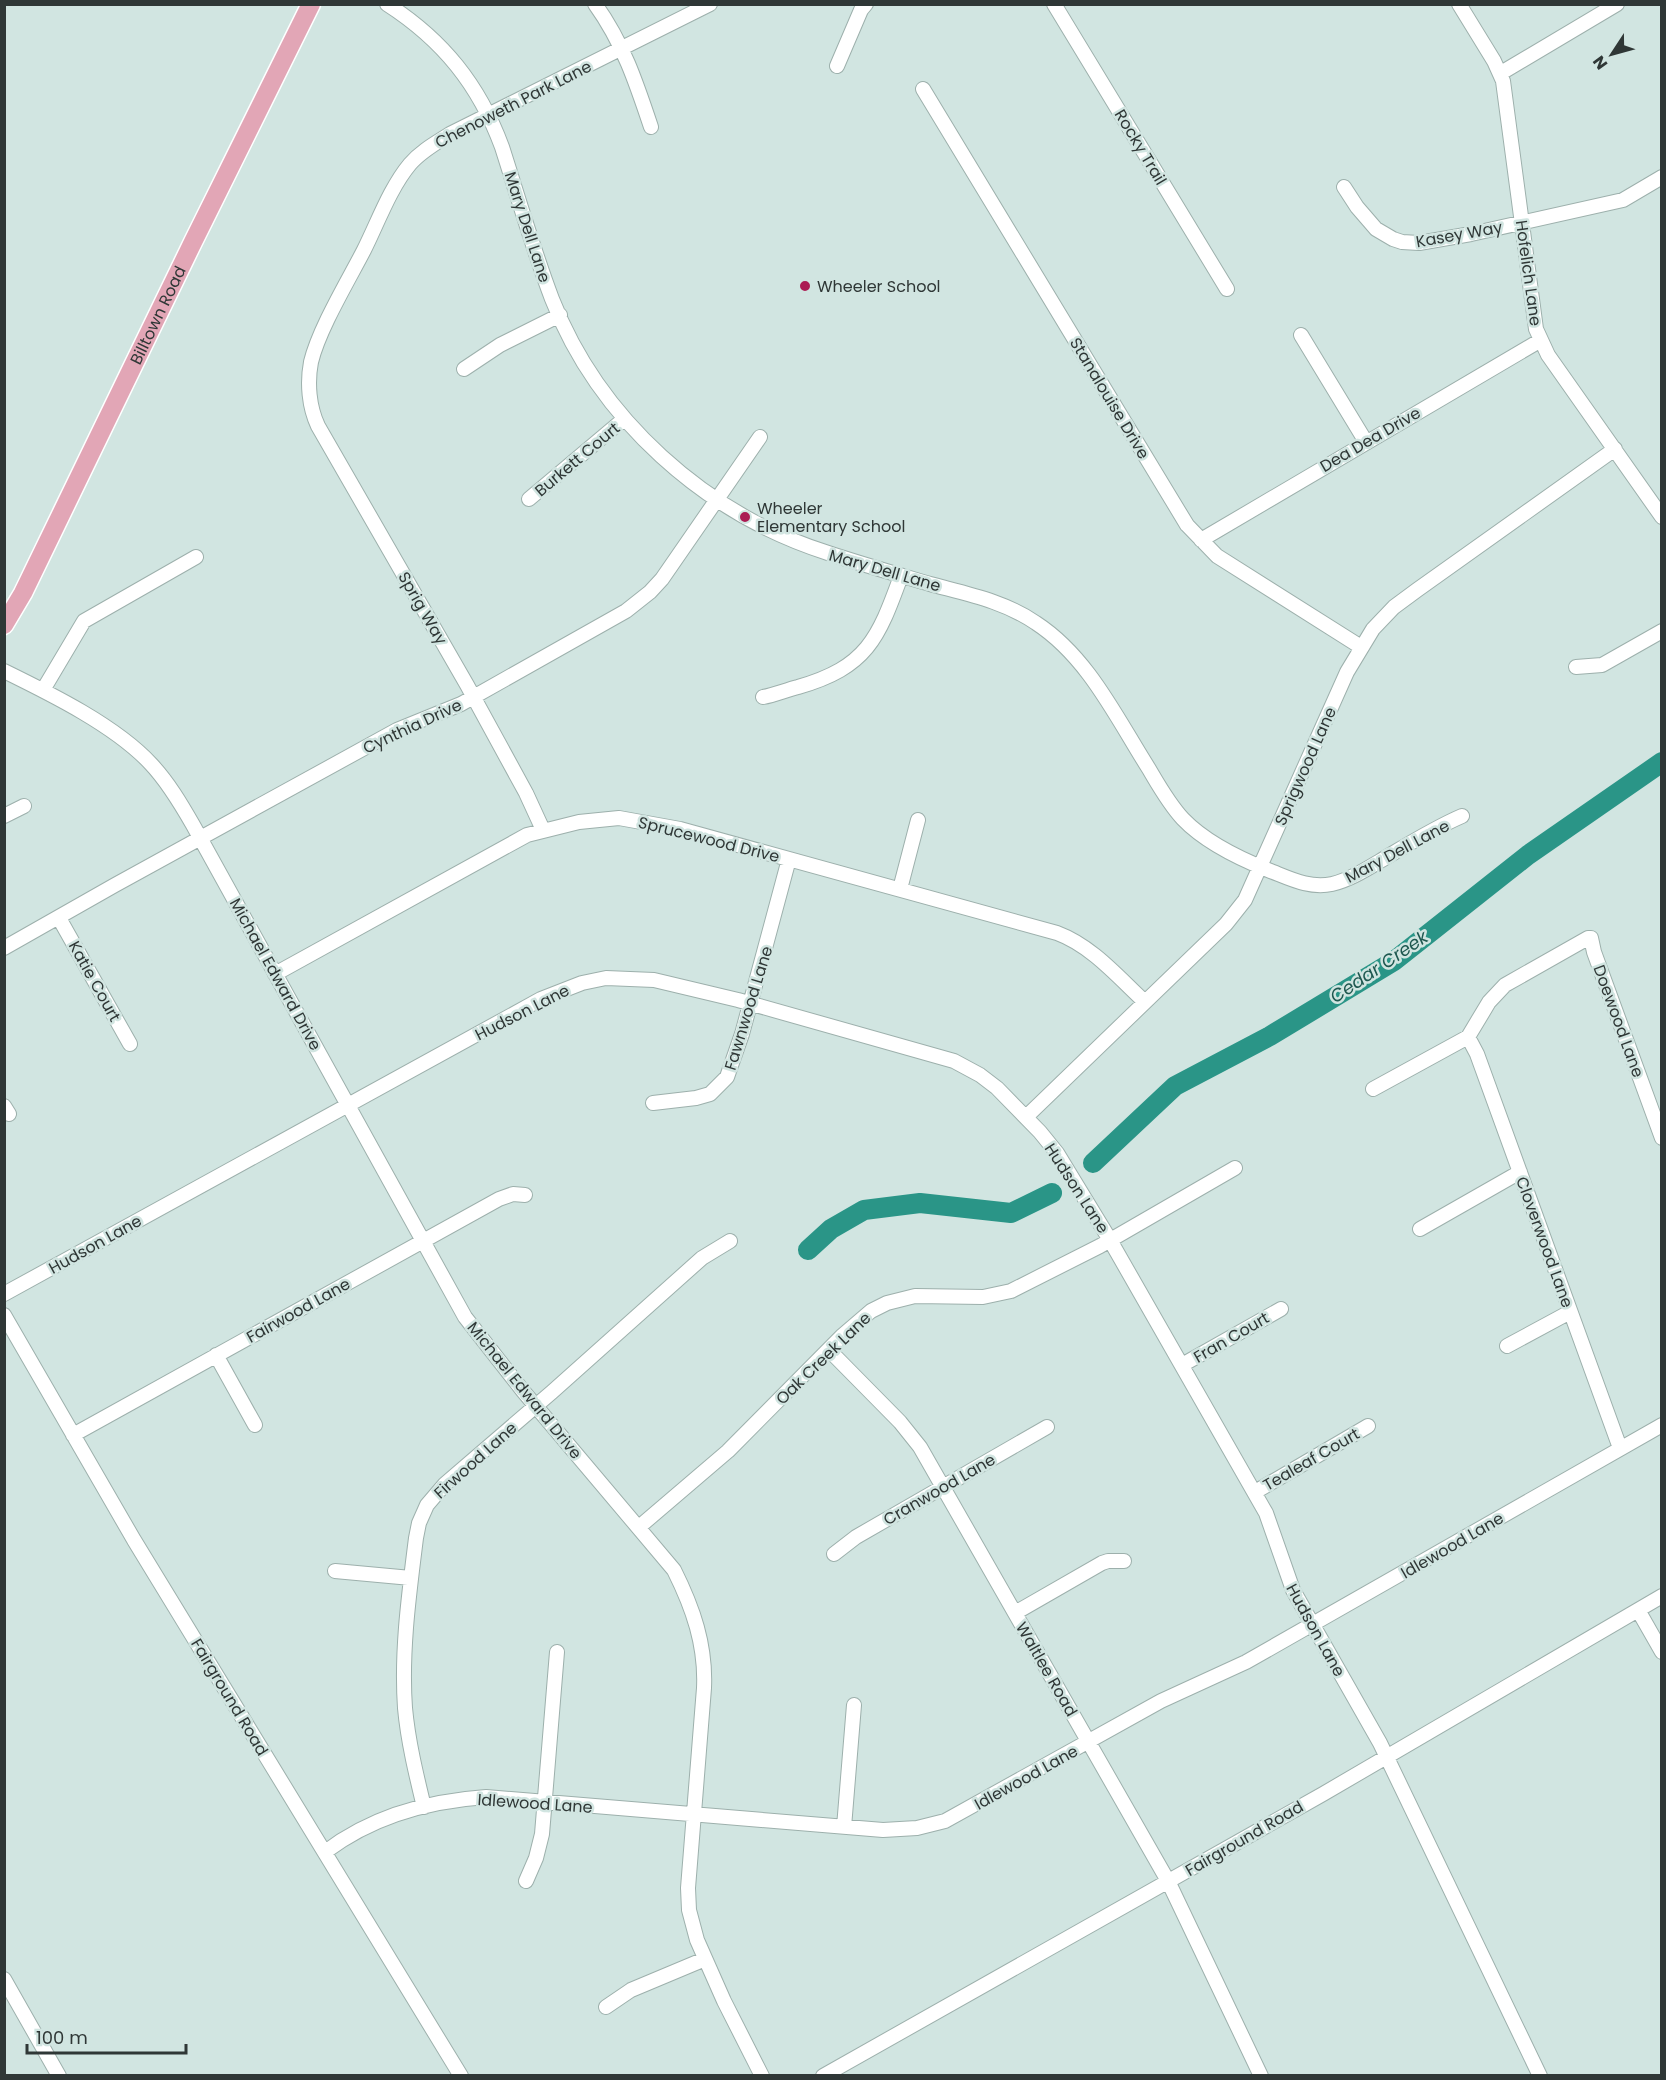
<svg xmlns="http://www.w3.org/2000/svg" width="1666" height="2080" font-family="Poppins,sans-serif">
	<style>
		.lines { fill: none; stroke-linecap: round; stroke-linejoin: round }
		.river { stroke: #2a9587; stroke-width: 20 }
		.minor-casing { stroke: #9db0ac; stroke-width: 16 }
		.major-casing { stroke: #fff; stroke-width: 21 }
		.minor { stroke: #fff; stroke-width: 14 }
		.major { stroke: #e2a6b6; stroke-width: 18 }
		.poi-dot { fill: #ab1b53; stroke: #d1e5e1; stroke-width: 2 }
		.labels { text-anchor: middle; stroke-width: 5; stroke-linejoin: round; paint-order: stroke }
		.street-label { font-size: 16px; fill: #2f3736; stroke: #d1e5e1 }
		.poi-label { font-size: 16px; fill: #2f3736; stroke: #d1e5e1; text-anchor: start }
		.water-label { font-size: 18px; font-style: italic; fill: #1f5850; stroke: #d1e5e1 }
	</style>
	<rect width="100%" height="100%" fill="#d1e5e1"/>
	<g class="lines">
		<path class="river" d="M1093,1163L1175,1086L1270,1036L1394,961L1528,855L1662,762
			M808,1250L831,1229L864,1210L920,1203L1011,1213L1052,1193"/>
		<g class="minor-casing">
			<path id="minor" d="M387,4C443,40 479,85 502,147C518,197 533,249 552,299C599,419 705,514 828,553C861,564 896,574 930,584C967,594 1004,601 1036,623C1088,657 1116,717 1149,769C1159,786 1169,804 1183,819C1205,842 1238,858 1268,870C1289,878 1309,889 1332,884C1349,880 1365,870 1380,861C1407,845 1434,828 1462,816
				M595,4C623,43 636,82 651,127
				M1054,4L1227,289
				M1459,4L1494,61L1503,81L1536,329L1548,355L1662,517
				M837,66L861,10L866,4
				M1501,73L1617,4
				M923,89L1187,525L1217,556L1361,647
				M1344,187L1357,207L1376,229L1393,239L1402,242L1419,243L1471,234L1623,200L1662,177
				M1301,335L1366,442
				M464,369L500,345L560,315
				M529,499L624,419
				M1201,540L1541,340
				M1576,667L1602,665L1662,631
				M4,671C51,694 116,726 151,764C168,782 181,804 193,825L465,1317L523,1391L674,1570C693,1608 706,1645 704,1688L688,1888L689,1910L697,1940L724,2001L762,2076
				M43,690L84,621L196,557
				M763,697C774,695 786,690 798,687C867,667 878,639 901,576
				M4,816L24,806
				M543,830L526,793L467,685L318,426C309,407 307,383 311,362C319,329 348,281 364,250C378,222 390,188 410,164C421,151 436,143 450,134L710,4
				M900,889L918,820
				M59,918L130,1044
				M4,948L115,885L397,730L461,704L626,611L650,592L662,579L760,437
				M275,974L527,835L579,822L619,818L680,829L1057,933C1092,946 1118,977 1145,1002
				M1468,1037L1477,1054L1620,1448
				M1373,1089L1468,1037L1489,1002L1505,985L1588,938H1591L1594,952L1662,1138
				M653,1103L696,1098L710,1094L727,1077L742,1034L789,859
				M4,1106L9,1114
				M1026,1117L1226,924L1245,900L1347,672L1373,629L1394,607L1417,590L1615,449
				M1420,1229L1520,1172
				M4,1294L541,999L582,983L606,978L654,980L738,1000L954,1061L980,1075L997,1088L1040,1132L1057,1153L1110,1240L1266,1513L1293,1590L1380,1743L1540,2076
				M4,1315L134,1540L461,2076
				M1507,1346L1570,1312
				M829,1350L900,1422L920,1447L1168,1881L1261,2076
				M216,1355L255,1425
				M1182,1365L1281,1309
				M73,1435L499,1199L513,1194L525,1195
				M1255,1492L1368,1426
				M639,1527L728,1451L843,1335L871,1311L887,1303L915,1296L983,1297L1011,1291L1100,1246L1235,1168
				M834,1554L856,1537L1047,1427
				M335,1571L411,1578
				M1638,1610L1662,1652
				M1015,1613L1102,1563L1108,1561H1124
				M424,1807C416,1774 408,1741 405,1708C401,1652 409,1594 416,1538L419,1523L427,1505L445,1484L552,1392L702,1258L730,1241
				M844,1827L854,1705
				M325,1852C371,1817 428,1801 486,1797L883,1830L917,1828L945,1821L1161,1701L1246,1662L1662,1425
				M526,1881L536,1858L542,1834L557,1652
				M4,1979L59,2076
				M606,2007L631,1990L705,1959
				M823,2076L1323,1794L1662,1596"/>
		</g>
		<g class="major-casing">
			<g id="major">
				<path id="s1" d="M4,625L23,593L193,242L311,4"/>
			</g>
		</g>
		<use href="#minor" class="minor"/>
		<use href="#major" class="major"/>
	</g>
	<g class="poi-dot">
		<circle cx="805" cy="286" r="6"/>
		<circle cx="745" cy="517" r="6"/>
	</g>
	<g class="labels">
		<g class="street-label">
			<text transform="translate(513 104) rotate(-27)" y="6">Chenoweth Park Lane</text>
			<text transform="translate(1141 147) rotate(59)" y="6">Rocky Trail</text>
			<text transform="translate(528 227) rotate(72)" y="6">Mary Dell Lane</text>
			<text transform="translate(1459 234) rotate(-10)" y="6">Kasey Way</text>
			<text transform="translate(1529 273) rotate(82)" y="6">Hofelich Lane</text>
			<text dy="6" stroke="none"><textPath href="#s1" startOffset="346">Billtown Road</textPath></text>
			<text transform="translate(1110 398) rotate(59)" y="6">Stanalouise Drive</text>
			<text transform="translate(1370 439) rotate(-30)" y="6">Dea Dea Drive</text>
			<text transform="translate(577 459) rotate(-40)" y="6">Burkett Court</text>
			<text transform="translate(885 570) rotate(16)" y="6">Mary Dell Lane</text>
			<text transform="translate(423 608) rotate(60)" y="6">Sprig Way</text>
			<text transform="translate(412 726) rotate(-25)" y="6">Cynthia Drive</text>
			<text transform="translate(1305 766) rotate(-66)" y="6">Sprigwood Lane</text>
			<text transform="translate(709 839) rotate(14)" y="6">Sprucewood Drive</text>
			<text transform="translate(1397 851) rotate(-28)" y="6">Mary Dell Lane</text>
			<text transform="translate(276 974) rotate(61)" y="6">Michael Edward Drive</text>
			<text transform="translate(95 981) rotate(61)" y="6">Katie Court</text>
			<text transform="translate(748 1008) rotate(-73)" y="6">Fawnwood Lane</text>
			<text transform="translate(522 1012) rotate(-27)" y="6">Hudson Lane</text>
			<text transform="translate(1619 1021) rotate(70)" y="6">Doewood Lane</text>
			<text transform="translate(1077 1188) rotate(57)" y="6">Hudson Lane</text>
			<text transform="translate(1545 1242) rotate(70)" y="6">Cloverwood Lane</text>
			<text transform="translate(95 1244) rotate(-29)" y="6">Hudson Lane</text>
			<text transform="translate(298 1310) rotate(-29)" y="6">Fairwood Lane</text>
			<text transform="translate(1231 1337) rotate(-30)" y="6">Fran Court</text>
			<text transform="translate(823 1358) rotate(-44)" y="6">Oak Creek Lane</text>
			<text transform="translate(525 1390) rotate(51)" y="6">Michael Edward Drive</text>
			<text transform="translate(1311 1459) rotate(-30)" y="6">Tealeaf Court</text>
			<text transform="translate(475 1460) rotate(-42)" y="6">Firwood Lane</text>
			<text transform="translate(939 1489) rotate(-30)" y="6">Cranwood Lane</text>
			<text transform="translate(1452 1545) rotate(-30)" y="6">Idlewood Lane</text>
			<text transform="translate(1316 1630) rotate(61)" y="6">Hudson Lane</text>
			<text transform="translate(1047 1669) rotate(60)" y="6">Waltlee Road</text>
			<text transform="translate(230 1697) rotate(59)" y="6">Fairground Road</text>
			<text transform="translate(1026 1777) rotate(-29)" y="6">Idlewood Lane</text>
			<text transform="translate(535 1803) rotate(4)" y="6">Idlewood Lane</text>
			<text transform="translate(1244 1838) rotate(-30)" y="6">Fairground Road</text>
		</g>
		<g class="poi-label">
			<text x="817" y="292">Wheeler School</text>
			<text x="757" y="514">Wheeler<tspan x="757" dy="18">Elementary School</tspan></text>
		</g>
		<g class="water-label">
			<text transform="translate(1379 967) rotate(-34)" y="6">Cedar Creek</text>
		</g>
	</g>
	<rect width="1666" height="2080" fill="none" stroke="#2f3736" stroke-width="12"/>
	<g transform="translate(1612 54) rotate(234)" stroke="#d1e5e1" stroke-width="4.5" paint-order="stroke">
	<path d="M0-4.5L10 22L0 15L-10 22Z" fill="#2f3736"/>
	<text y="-9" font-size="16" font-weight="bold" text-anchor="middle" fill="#2f3736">N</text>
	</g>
	<path d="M27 2044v9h159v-9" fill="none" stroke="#2f3736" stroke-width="3"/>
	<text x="36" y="2044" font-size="18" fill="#2f3736" stroke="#d1e5e1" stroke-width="4.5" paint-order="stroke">100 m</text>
</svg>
